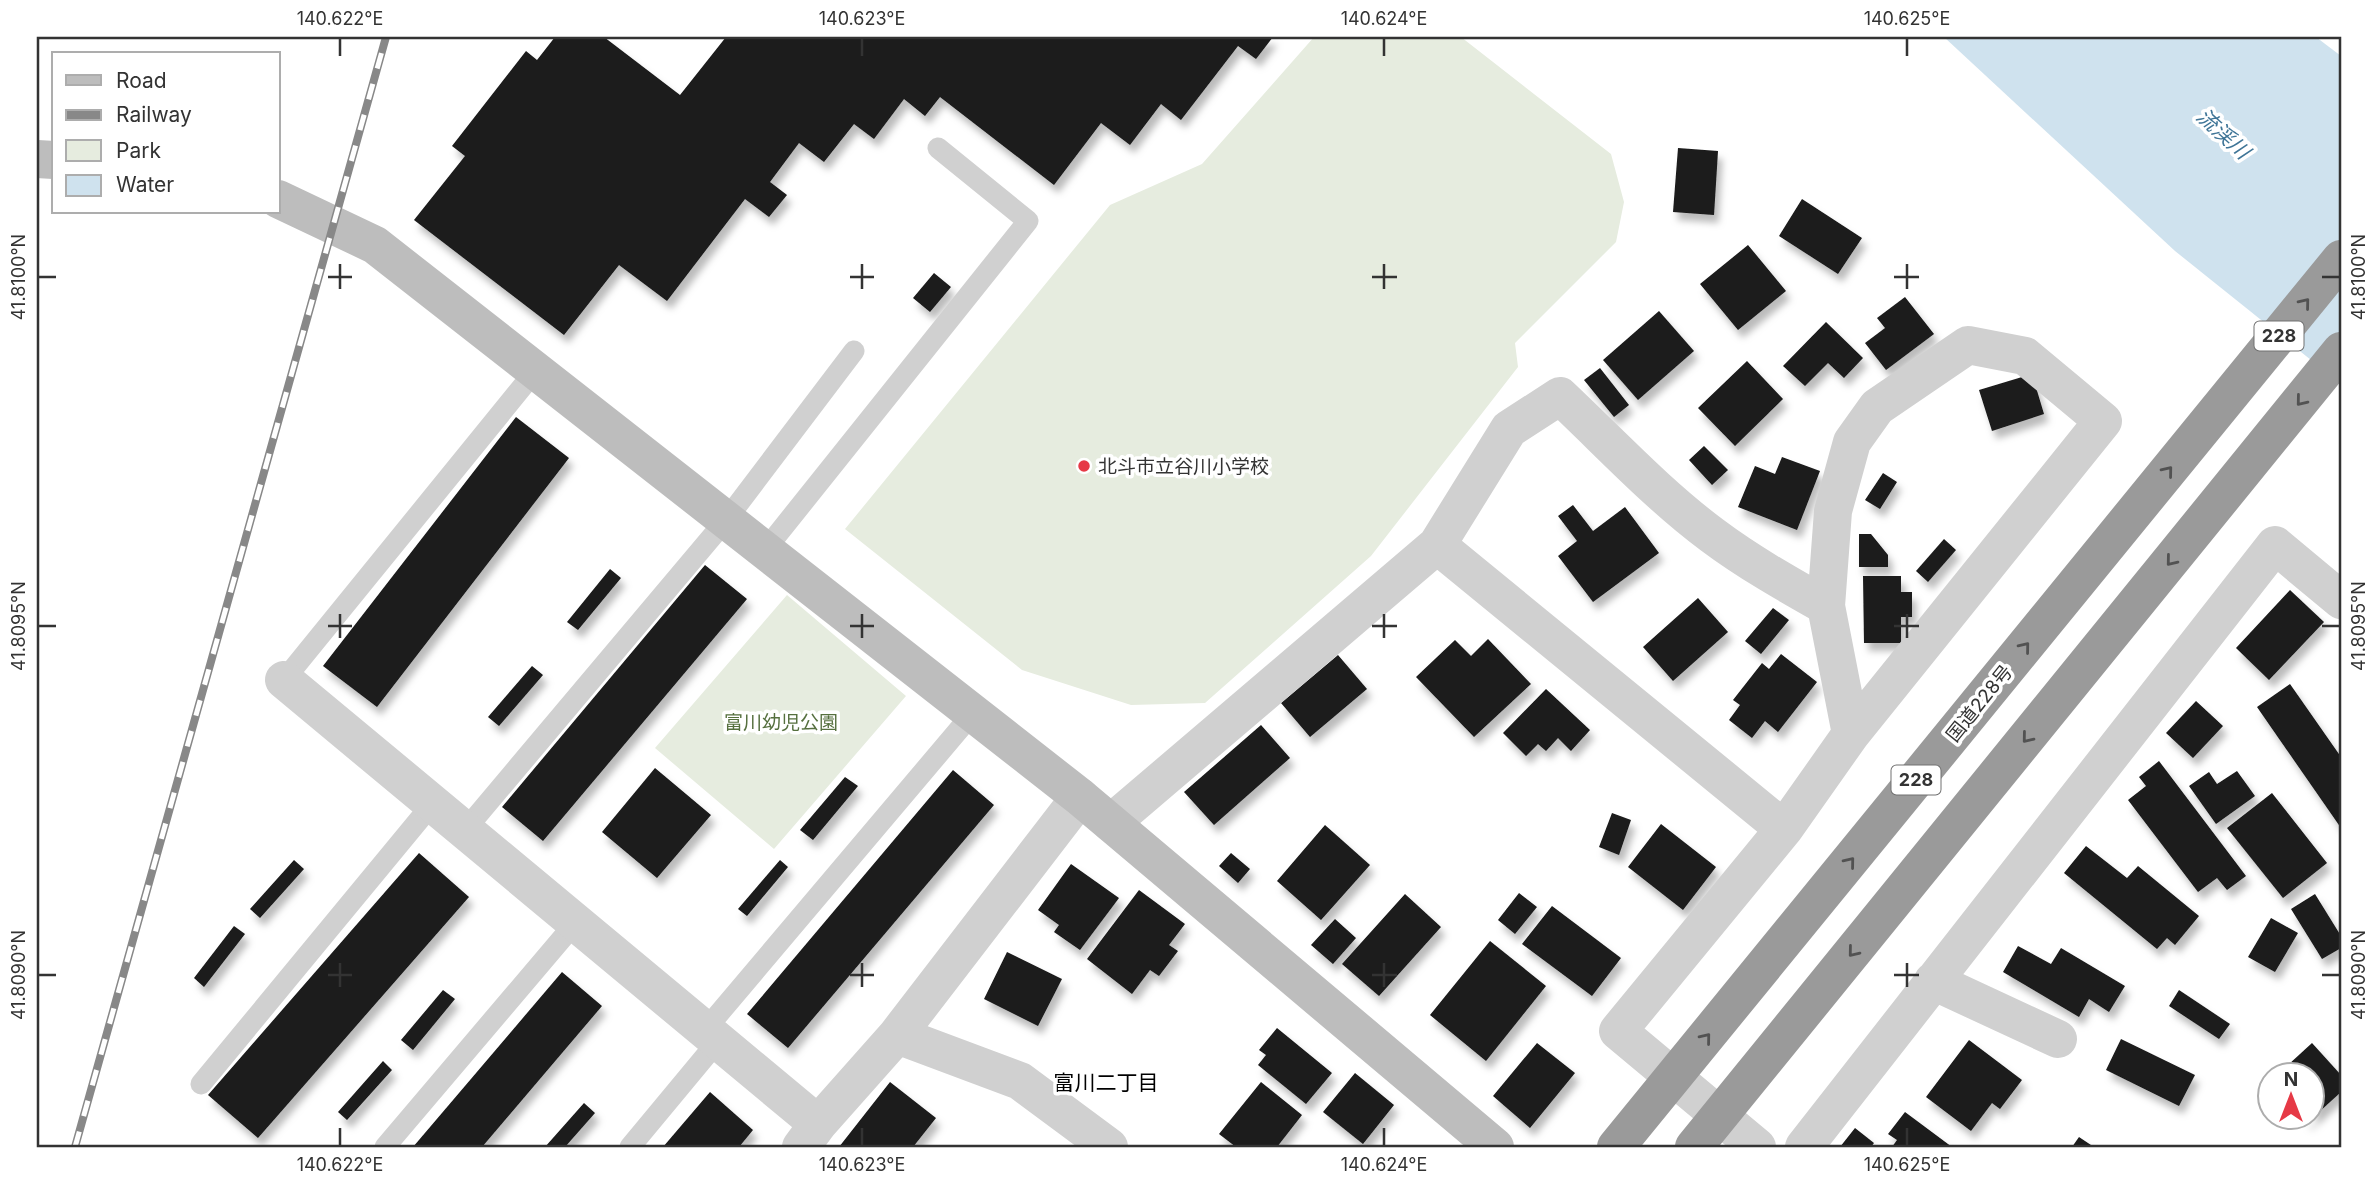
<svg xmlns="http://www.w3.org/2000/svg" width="2378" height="1184" font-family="Inter,'Noto Sans JP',sans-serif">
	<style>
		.green { fill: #e6ecdf }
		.water { fill: #cfe2ee }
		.building { fill: #1a1a1a; filter: url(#shadow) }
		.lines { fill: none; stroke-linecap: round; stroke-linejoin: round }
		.lane { stroke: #d0d0d0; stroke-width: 21 }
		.street { stroke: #d0d0d0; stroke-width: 38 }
		.secondary { stroke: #bdbdbd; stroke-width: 38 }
		.highway { stroke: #9a9a9a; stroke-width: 38 }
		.rail-casing { stroke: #888; stroke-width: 8 }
		.rail { stroke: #fff; stroke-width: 5; stroke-dasharray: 16; stroke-linecap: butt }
		.oneway { stroke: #525252 }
		.ticks { fill: none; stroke: #333; stroke-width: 2.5 }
		.poi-dot { fill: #e63946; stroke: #fff; stroke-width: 2.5 }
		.labels { text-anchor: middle; stroke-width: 7; stroke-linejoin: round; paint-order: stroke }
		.shield { fill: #fff; stroke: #707070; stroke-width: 2 }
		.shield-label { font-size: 18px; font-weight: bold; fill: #333 }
		.poi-label { font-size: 19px; fill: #333; stroke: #fff; text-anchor: start }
		.street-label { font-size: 19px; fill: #333; stroke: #fff }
		.park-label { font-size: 19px; fill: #56703f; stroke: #fff }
		.water-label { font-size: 21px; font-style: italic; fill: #3f7597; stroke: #fff }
		.neighbourhood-label { font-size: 21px; fill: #000; stroke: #fff }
		.neatline { fill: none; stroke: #333; stroke-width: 2.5 }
		.ticks-label { font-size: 18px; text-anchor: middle; fill: #333 }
	</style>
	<defs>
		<filter id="shadow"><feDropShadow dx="4.5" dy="8" stdDeviation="3.5" flood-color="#0004"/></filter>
	</defs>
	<rect width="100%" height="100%" fill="#fff"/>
	<path class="green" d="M1314,37H1461L1611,154L1624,202L1616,242L1515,343L1518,367L1371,556L1205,703L1131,705L1022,670L845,529L1110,205L1202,164Z
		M787,595L906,696L774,849L655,748Z"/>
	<path class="water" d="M1944,37H2316L2341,56V384L2175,251Z"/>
	<path class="building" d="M555,37H604L680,95L726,37H1273L1256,59L1238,46L1181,120L1161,104L1130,145L1101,123L1054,185L940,97L925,116L904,99L874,139L854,124L824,162L799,143L770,182L787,195L769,217L745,199L667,301L619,265L564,335L414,220L465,156L452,146L526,51L537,60Z
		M1678,148L1718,151L1714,215L1673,212Z
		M1802,199L1862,238L1838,274L1779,236Z
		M1748,245L1786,291L1738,330L1700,284Z
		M934,273L951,287L930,312L913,298Z
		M1905,297L1934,334L1886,370L1865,343L1885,328L1877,318Z
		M1659,311L1694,351L1638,400L1603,360Z
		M1826,322L1863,358L1844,378L1828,363L1805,386L1783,366Z
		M1747,361L1783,399L1735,446L1698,408Z
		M1600,368L1629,405L1614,417L1584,380Z
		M2032,374L2044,414L1992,431L1979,390Z
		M516,417L569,458L377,707L323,666Z
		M1704,446L1728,470L1712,485L1689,460Z
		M1782,457L1820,471L1797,530L1738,507L1755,466L1775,474Z
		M1883,473L1897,482L1880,509L1865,500Z
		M1573,505L1593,531L1625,507L1659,553L1593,602L1558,556L1577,541L1558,516Z
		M1859,534H1871L1888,555V567H1859Z
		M1944,539L1956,550L1928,582L1916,571Z
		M705,565L747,599L543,841L502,807Z
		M610,569L621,578L578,630L567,622Z
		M1863,576H1901V592H1912V617H1901V643H1864Z
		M2290,590L2324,622L2269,680L2236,648Z
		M1698,598L1728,632L1673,681L1643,647Z
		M1773,608L1789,620L1761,654L1745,641Z
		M1488,639L1531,684L1474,737L1416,677L1455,640L1471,656Z
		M1781,654L1817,682L1778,732L1765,721L1752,738L1729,720L1740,705L1733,700L1762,663L1769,669Z
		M1338,655L1367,689L1310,737L1281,703Z
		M532,666L543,675L499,726L488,717Z
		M2290,684L2341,757V828L2257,707Z
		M1546,689L1590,730L1571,751L1558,738L1546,751L1538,744L1526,756L1503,733Z
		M2196,701L2223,726L2193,758L2166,733Z
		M1261,725L1290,758L1214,825L1184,792Z
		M2159,761L2246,876L2227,890L2217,878L2198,892L2128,800L2146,786L2139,777Z
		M655,768L711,815L657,878L602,832Z
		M953,770L994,805L788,1048L747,1014Z
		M2237,771L2255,796L2216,824L2189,786L2209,772L2217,784Z
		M845,777L858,786L813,840L800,830Z
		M2272,793L2327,863L2283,898L2227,828Z
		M1612,813L1631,820L1619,855L1599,847Z
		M1661,824L1716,867L1683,910L1628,867Z
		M1325,825L1370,865L1321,920L1277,881Z
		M2086,846L2127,878L2138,866L2199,916L2175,945L2167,938L2157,949L2064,873Z
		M419,853L469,897L258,1138L208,1095Z
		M1231,853L1250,869L1238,883L1219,866Z
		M294,860L304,869L260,918L250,909Z
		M780,860L788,867L747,916L738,909Z
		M1071,864L1119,898L1080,950L1054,932L1059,925L1038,910Z
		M1139,890L1185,924L1169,945L1178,951L1159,976L1150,970L1132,994L1087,959Z
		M1519,893L1537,907L1515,934L1498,920Z
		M1405,894L1441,927L1379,996L1342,964Z
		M2315,894L2341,936V948L2322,959L2291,909Z
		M1552,906L1621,958L1592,996L1522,944Z
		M2271,918L2298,933L2275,972L2248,957Z
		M1335,919L1356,938L1333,964L1311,945Z
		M234,926L245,934L204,987L194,978Z
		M1490,941L1546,986L1486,1061L1430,1015Z
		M2018,946L2051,964L2061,948L2125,986L2109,1012L2089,999L2079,1017L2003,972Z
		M1007,952L1062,979L1038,1026L984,999Z
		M562,972L602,1006L482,1147H413Z
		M443,990L455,999L413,1050L401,1040Z
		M2179,990L2230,1024L2219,1039L2169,1006Z
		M1277,1028L1332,1073L1306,1104L1258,1065L1266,1055L1259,1050Z
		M2121,1039L2195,1075L2179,1106L2106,1070Z
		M1969,1040L2022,1080L2000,1109L1992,1103L1971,1131L1926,1097Z
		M1537,1043L1575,1073L1530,1128L1493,1096Z
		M2312,1043L2341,1075V1092L2308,1122L2304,1118H2312V1076H2276Z
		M383,1061L392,1070L347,1120L338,1112Z
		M1355,1073L1394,1105L1363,1144L1323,1112Z
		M890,1082L936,1118L913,1147H839Z
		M1261,1082L1302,1115L1277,1147H1236L1219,1134Z
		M710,1092L753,1130L739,1147H663Z
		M584,1103L595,1113L565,1147H545Z
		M1905,1112L1952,1147H1892L1897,1140L1888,1134Z
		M1855,1128L1874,1143L1871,1147H1840Z
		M2079,1137L2094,1147H2072Z"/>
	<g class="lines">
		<path class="lane" d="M765,550L1028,221L938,148
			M284,680L536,370
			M465,830L726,520L854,351
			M705,1030L973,713
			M201,1084L433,803
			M385,1147L576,922
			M630,1147L718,1041"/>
		<path class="street" d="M1437,545L1509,429L1560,396C1610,443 1657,494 1712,535C1748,562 1787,584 1826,606
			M284,680L818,1124
			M1111,823L1437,545L1784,829
			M1933,981L2058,1039
			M897,1035L1020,1081L1109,1147
			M801,1147L818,1124L897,1035L1080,797
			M1757,1147L1618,1031L1784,829L1851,734L2103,421L2025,356L1968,345L1877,407L1852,442L1833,511L1826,606L1851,734
			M1804,1147L2275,545L2341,600"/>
		<path class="secondary" d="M37,159L54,160
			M278,199L375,245L1080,797L1495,1147"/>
		<path class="highway" d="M1616,1147L2341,259
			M1694,1147L2341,351"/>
		<g class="rail-casing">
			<path id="rail" d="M75,1147L386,37"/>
		</g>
		<use href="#rail" class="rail"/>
	</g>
	<defs><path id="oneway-chevron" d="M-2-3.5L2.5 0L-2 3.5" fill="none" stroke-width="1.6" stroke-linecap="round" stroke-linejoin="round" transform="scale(1.75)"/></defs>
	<g class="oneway">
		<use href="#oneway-chevron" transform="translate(2305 303) rotate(-51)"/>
		<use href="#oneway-chevron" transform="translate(2301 401) rotate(129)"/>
		<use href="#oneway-chevron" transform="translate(2168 471) rotate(-51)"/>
		<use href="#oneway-chevron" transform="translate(2171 561) rotate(129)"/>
		<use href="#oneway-chevron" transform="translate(2025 647) rotate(-51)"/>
		<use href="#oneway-chevron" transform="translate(2027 738) rotate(129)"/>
		<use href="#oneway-chevron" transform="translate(1850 862) rotate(-51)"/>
		<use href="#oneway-chevron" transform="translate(1853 952) rotate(129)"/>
		<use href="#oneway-chevron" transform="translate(1706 1038) rotate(-51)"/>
	</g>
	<path class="ticks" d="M340,38V56M862,38V56M1384,38V56M1907,38V56M340,264V289M862,264V289M1384,264V289M1907,264V289M38,277H56M328,277H352M850,277H874M1372,277H1397M1894,277H1919M2322,277H2340M340,614V638M862,614V638M1384,614V638M1907,614V638M38,626H56M328,626H352M850,626H874M1372,626H1397M1894,626H1919M2322,626H2340M340,963V987M862,963V987M1384,963V987M1907,963V987M38,975H56M328,975H352M850,975H874M1372,975H1397M1894,975H1919M2322,975H2340M340,1128V1146M862,1128V1146M1384,1128V1146M1907,1128V1146"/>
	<circle class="poi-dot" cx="1084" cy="466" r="7"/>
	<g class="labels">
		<g class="shield">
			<rect x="2254.5" y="321.5" width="49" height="29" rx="5"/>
			<rect x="1891.5" y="765.5" width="49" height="29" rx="5"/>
		</g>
		<g class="shield-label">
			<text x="2279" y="342">228</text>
			<text x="1916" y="786">228</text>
		</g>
		<g class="poi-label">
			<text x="1098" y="473">北斗市立谷川小学校</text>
		</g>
		<g class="street-label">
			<text transform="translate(1979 703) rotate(-51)" y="7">国道228号</text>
		</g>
		<g class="park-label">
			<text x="781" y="729">富川幼児公園</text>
		</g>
		<g class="water-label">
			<text transform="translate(2223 134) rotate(42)" y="7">流渓川</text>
		</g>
		<g class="neighbourhood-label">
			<text x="1106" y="1090">富川二丁目</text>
		</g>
	</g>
	<rect width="2378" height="1184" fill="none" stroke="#ffffff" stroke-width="77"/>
	<rect x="52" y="52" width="228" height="161" fill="#ffffff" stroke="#adadad" stroke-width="2"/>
	<rect x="66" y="75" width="35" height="10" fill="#bdbdbd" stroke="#adadad" stroke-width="2"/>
	<text x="116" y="88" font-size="21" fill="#333333">Road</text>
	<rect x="66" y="110" width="35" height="10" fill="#888888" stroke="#adadad" stroke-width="2"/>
	<text x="116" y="122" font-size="21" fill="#333333">Railway</text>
	<rect x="66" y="140" width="35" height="21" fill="#e6ecdf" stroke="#adadad" stroke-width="2"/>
	<text x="116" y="158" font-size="21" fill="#333333">Park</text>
	<rect x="66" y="175" width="35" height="21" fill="#cfe2ee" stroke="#adadad" stroke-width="2"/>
	<text x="116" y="192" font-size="21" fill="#333333">Water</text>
	<g transform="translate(2291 1096)"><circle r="33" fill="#ffffff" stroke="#adadad" stroke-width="2"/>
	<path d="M0-5L12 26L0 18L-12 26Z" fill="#e63946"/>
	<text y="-10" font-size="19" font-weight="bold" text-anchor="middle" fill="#333333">N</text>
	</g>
	<rect x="38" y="38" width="2302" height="1108" class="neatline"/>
	<g class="ticks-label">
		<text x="340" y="25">140.622°E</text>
		<text x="862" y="25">140.623°E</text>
		<text x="1384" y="25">140.624°E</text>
		<text x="1907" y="25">140.625°E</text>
		<text transform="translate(19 277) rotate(-90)" y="6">41.8100°N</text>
		<text transform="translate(2359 277) rotate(-90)" y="6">41.8100°N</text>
		<text transform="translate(19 626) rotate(-90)" y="6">41.8095°N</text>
		<text transform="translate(2359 626) rotate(-90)" y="6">41.8095°N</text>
		<text transform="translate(19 975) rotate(-90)" y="6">41.8090°N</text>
		<text transform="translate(2359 975) rotate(-90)" y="6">41.8090°N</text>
		<text x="340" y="1171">140.622°E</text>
		<text x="862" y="1171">140.623°E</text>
		<text x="1384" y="1171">140.624°E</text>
		<text x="1907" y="1171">140.625°E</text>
	</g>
</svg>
